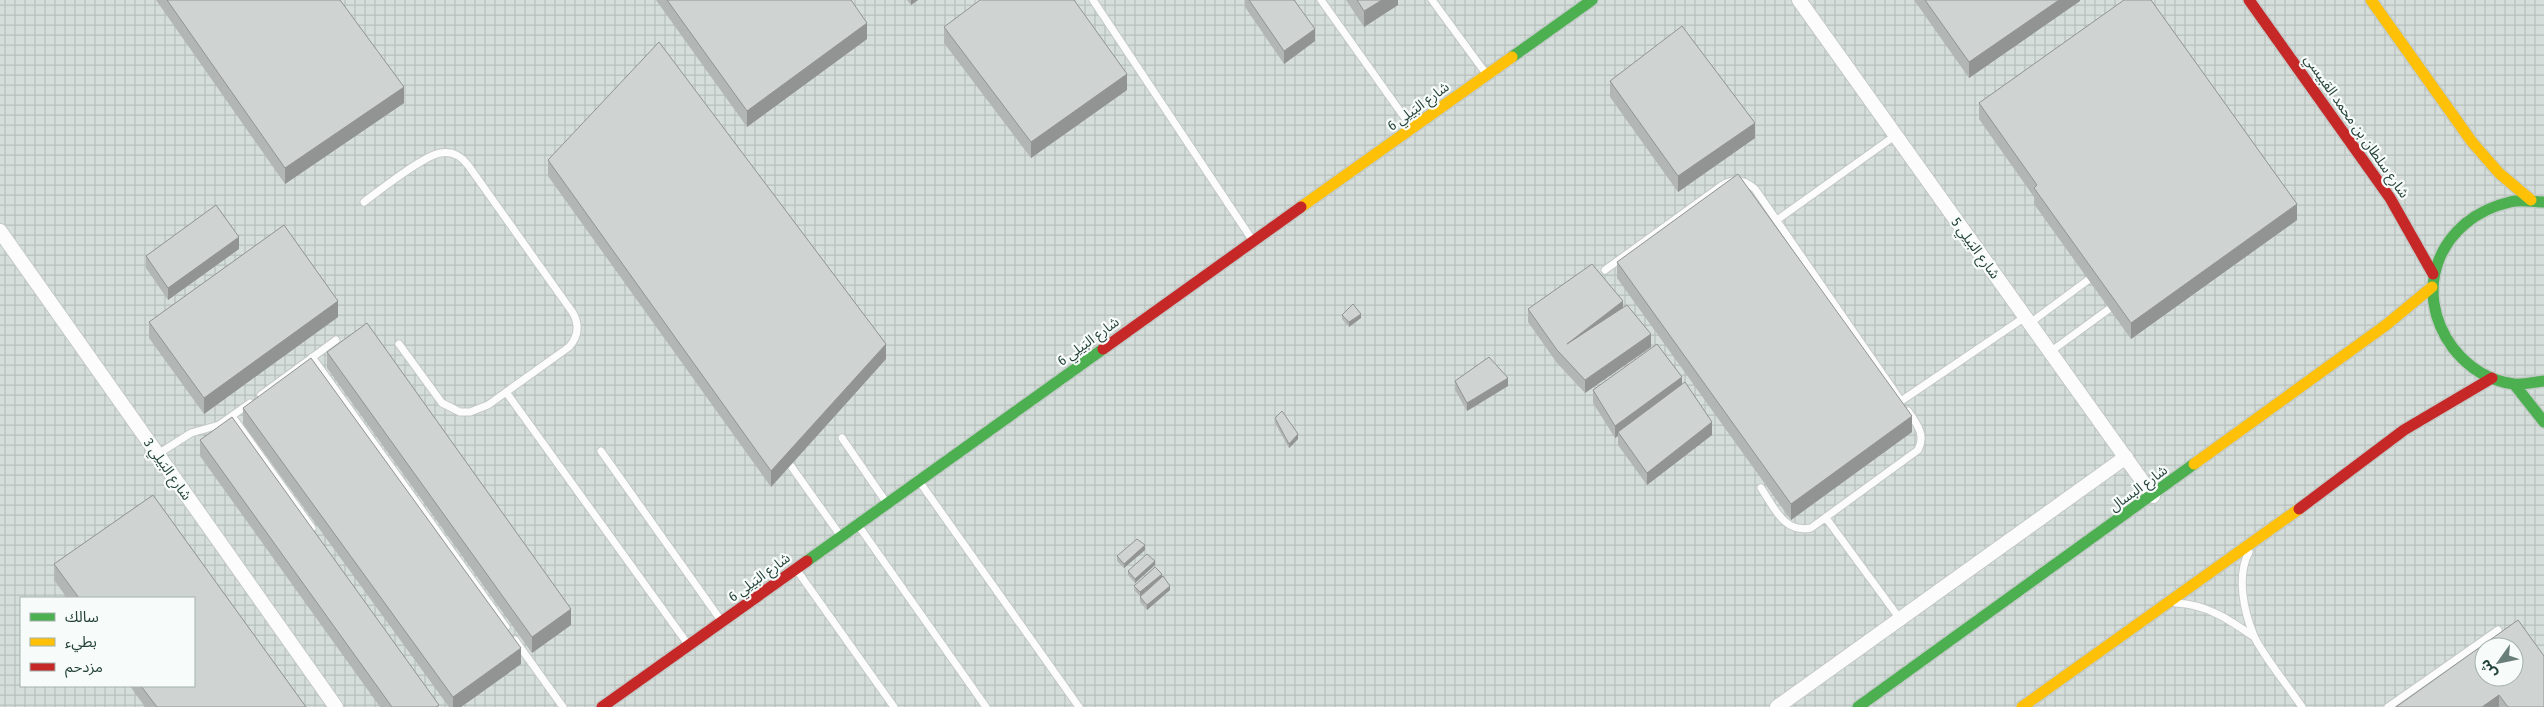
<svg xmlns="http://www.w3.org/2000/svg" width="2544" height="707" font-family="'Fira Sans Condensed','Noto Sans Arabic',sans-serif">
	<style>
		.industrial { fill: url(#industrial-grid); fill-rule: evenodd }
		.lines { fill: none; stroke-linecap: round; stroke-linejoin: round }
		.lane-casing { stroke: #c5cac8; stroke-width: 9 }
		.street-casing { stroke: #c5cac8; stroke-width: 16 }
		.fast-casing { stroke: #c3cbc8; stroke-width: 14 }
		.slow-casing { stroke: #c3cbc8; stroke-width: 14 }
		.jam-casing { stroke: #c3cbc8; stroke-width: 14 }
		.lane { stroke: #fcfcfc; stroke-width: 7 }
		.street { stroke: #fcfcfc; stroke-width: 14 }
		.fast { stroke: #4caf50; stroke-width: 11 }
		.slow { stroke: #ffc107; stroke-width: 11 }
		.jam { stroke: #c62828; stroke-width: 11 }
		.wall { fill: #b2b6b5 }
		.shaded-wall { fill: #919493 }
		.building { fill: #cfd4d2; stroke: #919493; fill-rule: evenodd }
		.labels { text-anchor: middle; stroke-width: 4.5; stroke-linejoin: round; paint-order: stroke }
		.street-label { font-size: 14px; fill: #24423a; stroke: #f7fbf9 }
	</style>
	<defs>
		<pattern id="industrial-grid" width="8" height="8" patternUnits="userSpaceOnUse" patternTransform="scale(1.25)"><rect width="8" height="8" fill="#d6dedb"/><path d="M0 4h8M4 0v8" fill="none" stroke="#b8c0bd"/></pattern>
	</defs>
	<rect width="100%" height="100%" fill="#e8edeb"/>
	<path class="industrial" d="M0,0H2544V707H0ZM21,598H194V686H21ZM2484,647H2514V677H2484Z"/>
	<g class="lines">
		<g class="lane-casing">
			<path id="lane" d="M1093,0L1253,241
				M1321,0L1412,128
				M1432,0L1487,75
				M364,202C380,190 424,155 441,153C452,151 461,156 468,165L573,313C580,326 578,337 569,347L488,405L470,412H460L442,403L399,344
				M1777,220L1896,135
				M1605,270L1721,186C1733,178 1744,179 1755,189L1899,398
				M2030,323L2088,280
				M2050,352L2109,309
				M312,357L506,627
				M506,392L687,643
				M261,395L336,340
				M1901,401L2025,317
				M232,416L312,528
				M842,438L886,502
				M601,451L720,619
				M158,454L191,433L219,425L250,403
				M791,466L840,535
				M919,481L1079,707
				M1761,488C1774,507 1784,534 1811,528L1918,450C1926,435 1917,424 1908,411
				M1826,518L1900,619
				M858,525L986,707
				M2249,552C2236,576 2244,612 2254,636C2263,656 2289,687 2302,707
				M796,569L894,707
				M2176,603C2206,604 2230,620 2254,637
				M515,640L563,707
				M2388,707L2498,630"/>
		</g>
		<g class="street-casing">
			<path id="street" d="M1799,0L2153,496
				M0,231L336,707
				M1777,707L2126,457"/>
		</g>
		<g class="fast-casing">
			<path id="fast" d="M1512,57L1592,0
				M2544,202C2533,202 2520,199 2510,202C2440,218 2410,290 2453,348C2468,367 2489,381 2514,384C2524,385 2534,382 2544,381
				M2514,384L2544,422
				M807,561L1103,349
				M1858,707L2194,464"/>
		</g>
		<g class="slow-casing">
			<path id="slow" d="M2371,0L2472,142L2499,173L2531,200
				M1301,207L1512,57
				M2194,464L2386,325L2432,287
				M2022,707L2299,509"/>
		</g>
		<g class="jam-casing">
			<path id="jam" d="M2249,0L2390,198L2433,274
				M1103,349L1301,207
				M2299,509L2404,430L2492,378
				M602,707L807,561"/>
		</g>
		<use href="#lane" class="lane"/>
		<use href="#street" class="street"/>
		<use href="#fast" class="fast"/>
		<use href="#slow" class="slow"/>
		<use href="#jam" class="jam"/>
	</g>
	<path class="wall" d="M156,0H340L404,103L285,184Z
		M656,0H851L867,39L747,127Z
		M907,0H918L911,5Z
		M1245,0H1294L1315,41L1284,64L1245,7Z
		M1346,0H1398V5L1364,27Z
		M1914,0H2080V1L1969,78Z
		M944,27L1127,90L1031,158L944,43Z
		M1610,81L1755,138L1678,192L1610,97Z
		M1979,103L2297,220L2131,339L2034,204V197L1979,119Z
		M548,160L886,359L771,487L548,176Z
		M239,249L168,300L146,268V256Z
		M1617,262L1912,432L1791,520L1617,278Z
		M1623,308L1651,347L1585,393L1557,363L1528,322V309Z
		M1342,315L1361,318L1349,327L1342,319Z
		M338,317L204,414L149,338V322Z
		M327,352L571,625L532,653L327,368Z
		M1455,381L1508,386L1467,411L1455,390Z
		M1682,384L1712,435L1647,485L1618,445V436L1615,438L1593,403V390Z
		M243,408L521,664L461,707H449L243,424Z
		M1275,418L1298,439L1289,448L1275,423Z
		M200,440L439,707H380L200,456Z
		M153,495L306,707H145L130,686H194V598H67L54,580V564Z
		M1145,550L1124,568L1117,561V556Z
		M1155,565L1135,583L1128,575V571Z
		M1162,578L1170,590L1147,610L1140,602V597L1155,584L1140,596L1134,590V586Z
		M2544,656V707H2396Z"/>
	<path class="shaded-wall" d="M911,0H918L911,5Z
		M1382,0H1398V5L1364,27V11Z
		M2059,0H2080V1L1969,78V62Z
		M867,23V39L747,127V111Z
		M1315,29V41L1284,64V51Z
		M1127,74V90L1031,158V142Z
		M404,87V103L285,184V168Z
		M1755,123V138L1678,192V176Z
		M2297,204V220L2131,339V323Z
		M239,237V249L168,300V288Z
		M338,301V317L204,414V398Z
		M1623,301V313L1567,344Z
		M1361,314V318L1349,327V322Z
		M1651,334V347L1585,393V380Z
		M886,344V359L771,487V471Z
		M1682,377V389L1618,432V436L1615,438V426Z
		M1508,378V386L1467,411V403Z
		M1912,416V432L1791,520V504Z
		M1712,422V435L1647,485V473Z
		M1298,434V439L1289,448V444Z
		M1145,545V550L1124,568V564Z
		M1155,561V565L1135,583V579Z
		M1162,574V578L1140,596V592Z
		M1170,586V590L1147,610V605Z
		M571,609V625L532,653V637Z
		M521,648V664L461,707H453V697Z
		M2499,695V707H2482Z"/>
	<path class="building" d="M167,0H340L404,87L285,168Z
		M667,0H851L867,23L747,111Z
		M980,0H1074L1127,74L1031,142L944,27Z
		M1249,0H1294L1315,29L1284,51Z
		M1357,0H1382L1364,11Z
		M1925,0H2059L1969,62Z
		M2124,0H2151L2297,204L2131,323L2034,188L2037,185L1979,103Z
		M1682,26L1755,123L1678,176L1610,81Z
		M659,42L886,344L771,471L548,160Z
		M1738,174L1912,416L1791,504L1617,262Z
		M216,205L239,237L168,288L146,256Z
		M284,225L338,301L204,398L149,322Z
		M1592,264L1623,301L1567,344L1627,305L1651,334L1585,380L1557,350L1528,309Z
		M1353,304L1361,314L1349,322L1342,315Z
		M367,323L571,609L532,637L327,352Z
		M1657,344L1682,377L1615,426L1593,390Z
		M1489,357L1508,378L1467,403L1455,381Z
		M311,358L521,648L453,697L243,408Z
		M1685,382L1712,422L1647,473L1618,432Z
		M1282,411L1298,434L1289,444L1275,418Z
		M232,417L439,705L436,707H392L200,440Z
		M153,495L306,707H157L141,686H194V598H79L54,564Z
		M1137,539L1145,545L1124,564L1117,556Z
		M1147,554L1155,561L1135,579L1128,571Z
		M1155,567L1162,574L1140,592L1134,586Z
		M1163,576L1170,586L1147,605L1140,597Z
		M2518,620L2544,656V707H2508L2499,695L2482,707H2396ZM2484,647H2514V677H2484Z"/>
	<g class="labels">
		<g class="street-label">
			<text transform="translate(1418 106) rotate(-36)" y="5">شارع البَيلِي 6</text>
			<text transform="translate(2357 126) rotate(55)" y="5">شارع سلطان بن محمد القبيسي</text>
			<text transform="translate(1976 248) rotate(54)" y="5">شارع البَيلِي 5</text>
			<text transform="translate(1088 341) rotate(-36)" y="5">شارع البَيلِي 6</text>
			<text transform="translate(168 469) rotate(55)" y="5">شارع البَيلِي 3</text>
			<text transform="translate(2138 488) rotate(-36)" y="5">شارع البسال</text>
			<text transform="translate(759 577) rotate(-36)" y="5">شارع البَيلِي 6</text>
		</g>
	</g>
	<rect x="20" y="597" width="175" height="90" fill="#f7fbf9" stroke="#a3b1ad"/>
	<rect x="30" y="613" width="25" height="8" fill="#4caf50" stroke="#a3b1ad"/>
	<text x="65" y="622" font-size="15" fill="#24423a">سالك</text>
	<rect x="30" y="638" width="25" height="8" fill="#ffc107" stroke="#a3b1ad"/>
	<text x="65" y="647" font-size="15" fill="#24423a">بطيء</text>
	<rect x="30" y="663" width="25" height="8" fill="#c62828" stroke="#a3b1ad"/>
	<text x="65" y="672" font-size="15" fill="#24423a">مزدحم</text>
	<g transform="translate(2499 662) rotate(237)"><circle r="24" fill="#f7fbf9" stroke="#a3b1ad"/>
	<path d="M0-4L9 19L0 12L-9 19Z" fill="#697e78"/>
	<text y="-8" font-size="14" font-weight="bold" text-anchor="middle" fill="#24423a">ش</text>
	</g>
</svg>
